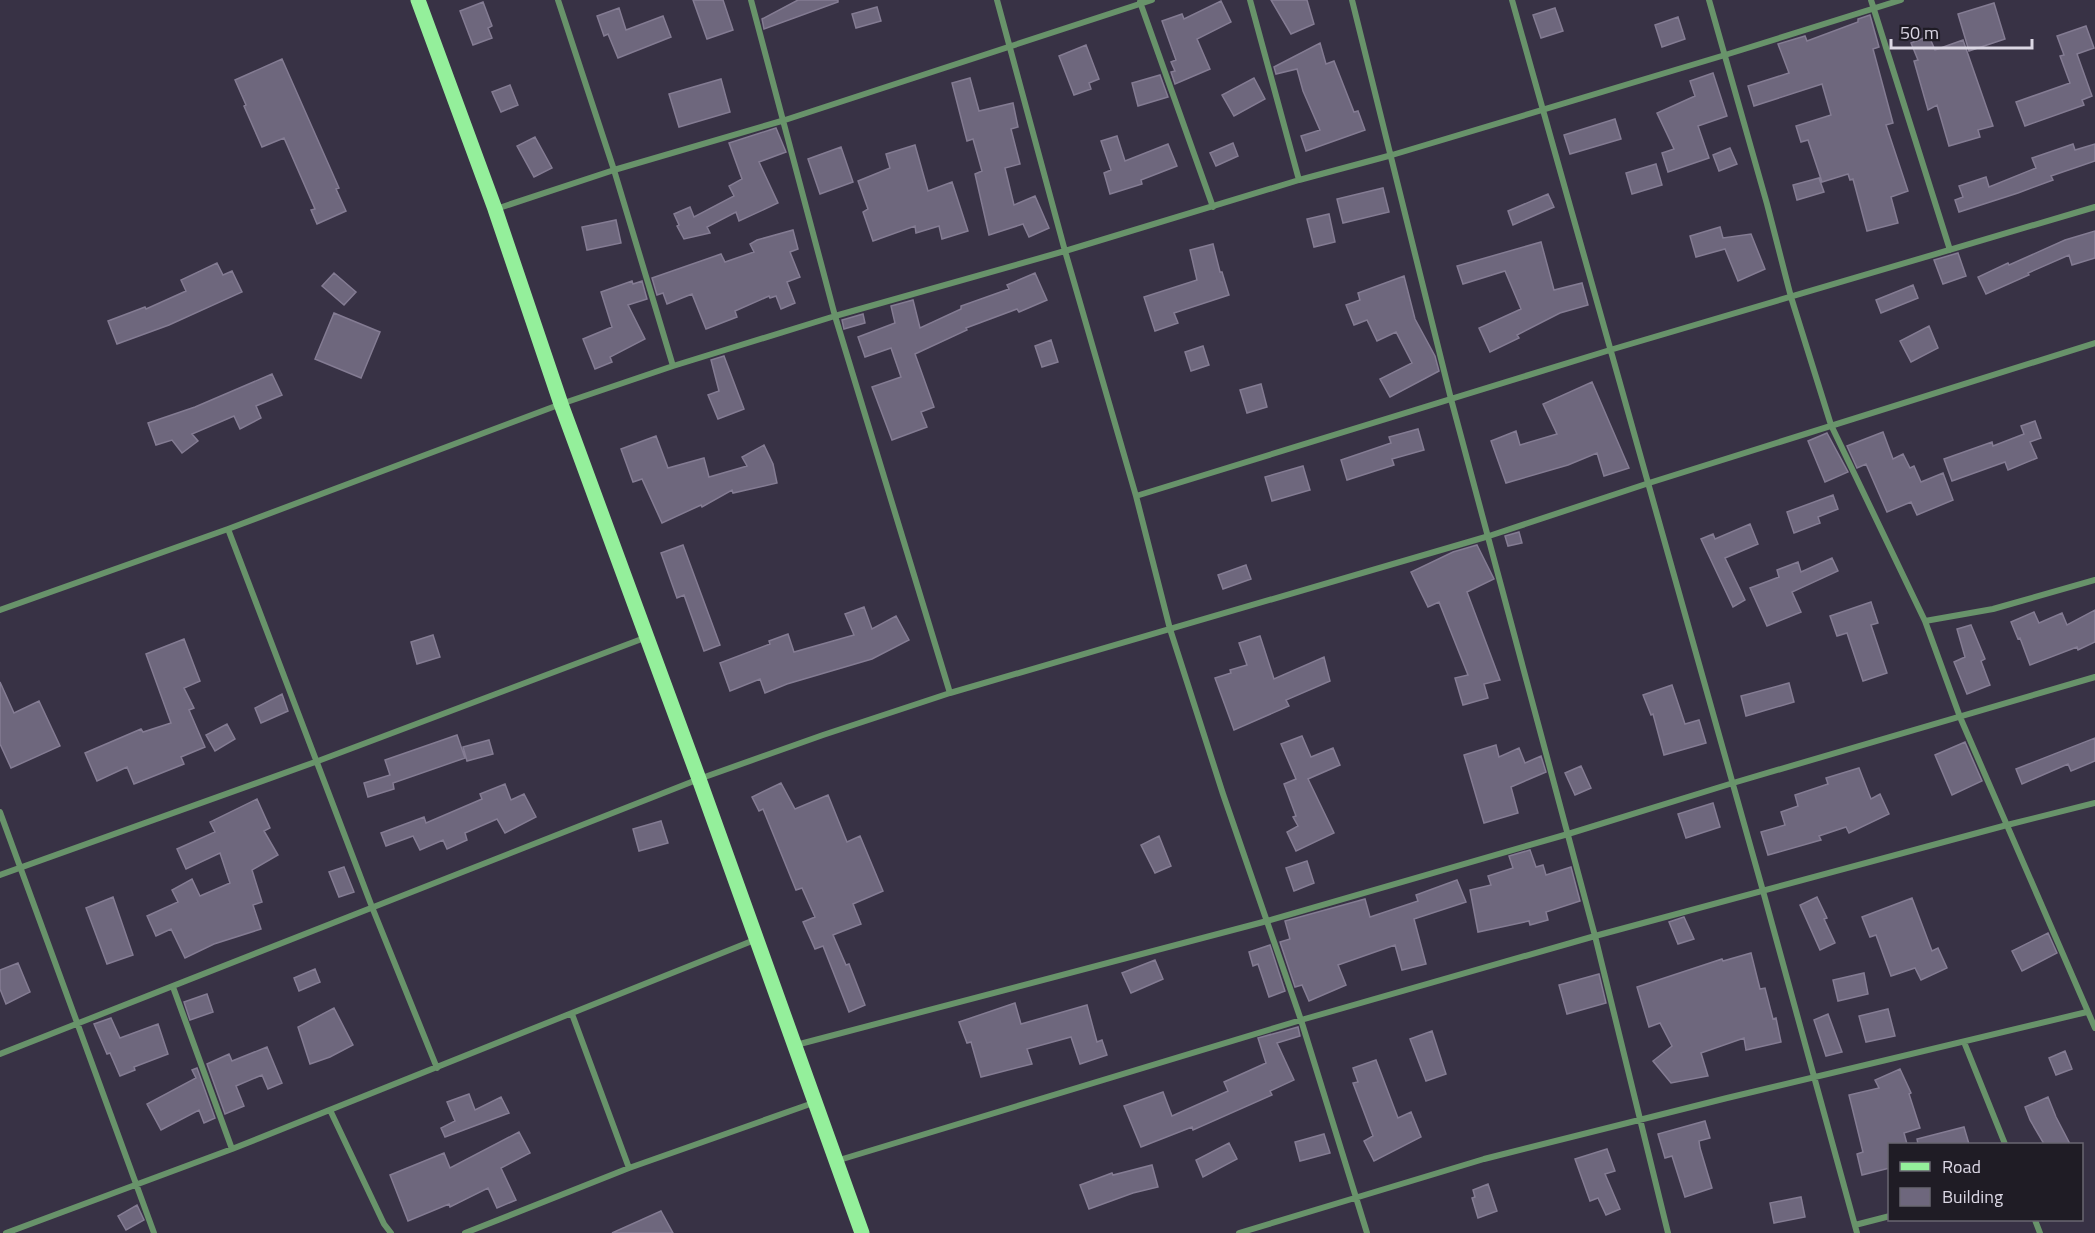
<svg xmlns="http://www.w3.org/2000/svg" width="2095" height="1233" font-family="'Titillium Web',sans-serif">
	<style>
		.building { fill: #6e677d; stroke: #847c93; stroke-width: 1.5 }
		.lines { fill: none; stroke-linecap: round; stroke-linejoin: round }
		.minor { stroke: #68936a; stroke-width: 6 }
		.primary { stroke: #94ef9b; stroke-width: 15 }
	</style>
	<rect width="100%" height="100%" fill="#383245"/>
	<path class="building" d="M693,0H723L733,30L707,39Z
		M798,0H838V2L764,29L762,19Z
		M1271,0H1307L1314,24L1291,34Z
		M1221,1L1231,22L1197,39L1210,69L1175,84L1171,72L1175,71L1171,62L1176,60L1162,21L1182,14L1184,19Z
		M483,2L492,26L488,28L492,38L473,45L460,11Z
		M1994,3L2005,39L1969,51L1958,14Z
		M877,7L881,21L856,28L852,14Z
		M619,8L626,30L663,16L671,37L618,58L608,34L604,36L597,16Z
		M1555,8L1563,31L1541,38L1533,15Z
		M1870,15L1879,47L1873,49L1893,123L1886,125L1908,191L1891,197L1898,223L1867,231L1853,179L1850,180L1848,174L1822,182L1808,140L1801,142L1796,126L1831,115L1822,84L1754,106L1748,86L1789,73L1778,44L1805,36L1807,41L1858,22V19Z
		M1678,17L1685,39L1662,47L1655,25Z
		M2086,26L2094,48L2077,54L2092,96L2082,100L2084,105L2025,126L2016,102L2070,83L2060,56L2064,55L2057,36Z
		M1929,36L1935,50L1963,40L1993,126L1978,130L1980,137L1949,146L1937,105L1928,110L1914,61L1918,60L1911,43Z
		M1320,43L1326,64L1334,61L1354,112L1358,111L1365,130L1306,151L1301,136L1320,130L1303,91L1297,69L1276,74L1274,67Z
		M1086,45L1099,79L1089,83L1091,89L1074,95L1059,56Z
		M282,59L339,188L336,189L346,211L317,224L311,210L315,209L284,138L262,147L244,106L246,105L235,80Z
		M1713,73L1727,116L1698,126L1709,158L1668,172L1662,153L1674,149L1657,113L1695,96L1690,81Z
		M1160,75L1168,97L1138,106L1132,83Z
		M970,78L979,111L1013,103L1018,127L1011,129L1020,164L1005,168L1014,205L1035,196L1049,228L1029,237L1023,224L989,235L975,174L982,171L973,139L967,141L952,83Z
		M1254,78L1265,99L1234,116L1222,95Z
		M721,79L730,112L679,127L669,94Z
		M510,85L518,105L501,112L492,92Z
		M1615,119L1621,139L1570,154L1564,135Z
		M776,128L786,152L759,162L778,203L739,221L736,212L707,227L710,233L684,239L677,226L679,225L674,214L690,207L694,217L734,196L729,186L742,179L729,143Z
		M1117,136L1125,161L1168,144L1177,166L1141,180L1142,184L1110,194L1104,173L1111,170L1101,141Z
		M535,137L552,168L534,177L517,146Z
		M1233,143L1238,156L1216,166L1210,153Z
		M2073,144L2075,150L2095,144V161L2051,176L2053,180L2018,193L1959,212L1955,200L1963,197L1959,186L1986,177L1989,187L2036,168L2032,158Z
		M915,145L928,191L952,182L968,231L942,239L939,226L916,233L915,226L873,241L863,212L868,209L858,181L890,168L886,154Z
		M841,147L853,182L820,194L808,159Z
		M1730,148L1737,164L1719,171L1713,155Z
		M1656,164L1662,185L1632,194L1626,173Z
		M1819,178L1824,192L1797,200L1793,185Z
		M1383,188L1389,212L1343,223L1337,199Z
		M1548,194L1554,207L1513,225L1508,211Z
		M1329,214L1335,242L1314,247L1307,219Z
		M616,220L621,243L587,250L582,227Z
		M1720,227L1723,238L1751,234L1765,269L1738,281L1725,249L1696,257L1690,236Z
		M793,230L798,249L790,252L800,277L787,282L795,303L781,309L776,296L770,298L769,296L735,311L737,317L706,329L692,294L667,304L663,293L657,295L652,278L721,254L725,262L754,252L750,244L757,240Z
		M2095,231V258L2072,265L2069,255L2028,273L2029,275L1986,294L1978,277L2008,263L2009,265L2065,240Z
		M1541,242L1554,290L1582,283L1588,305L1560,313L1517,335L1519,338L1490,352L1479,328L1521,309L1505,271L1463,284L1457,266Z
		M1213,244L1220,272H1222L1229,295L1174,313L1178,323L1155,331L1144,297L1197,280L1190,250Z
		M1958,253L1966,276L1943,284L1934,260Z
		M217,263L223,275L232,271L242,292L169,325L117,344L108,321L145,307L146,309L186,291L181,280Z
		M334,273L356,292L344,305L322,286Z
		M1035,273L1047,300L1019,312L1017,309L966,328L967,330L915,354L934,407L921,412L927,427L892,440L872,387L901,377L891,348L865,357L858,337L895,323L891,306L913,300L920,328L961,309V306L1009,289L1007,285Z
		M1404,276L1415,319L1435,356L1439,371L1390,397L1380,379L1412,363L1396,332L1377,341L1367,320L1354,325L1346,305L1360,300L1358,293Z
		M632,281L633,284L642,281L647,299L628,305L645,339L610,357L612,362L595,369L583,339L612,327L601,292Z
		M1913,285L1918,298L1881,313L1876,300Z
		M334,313L380,332L361,378L315,359Z
		M863,314L865,323L844,329L842,320Z
		M1929,326L1938,348L1911,362L1900,341Z
		M1051,340L1058,362L1042,367L1035,346Z
		M1203,346L1209,365L1191,371L1185,352Z
		M724,356L744,409L718,419L708,395L719,391L711,360Z
		M272,374L282,395L256,406L261,418L240,429L234,416L192,434L198,441L182,453L172,440L156,445L148,423L195,407Z
		M1592,382L1629,468L1604,476L1597,453L1568,465L1506,483L1491,441L1516,431L1520,445L1557,434L1543,404Z
		M1261,384L1267,407L1247,413L1240,390Z
		M2035,421L2041,438L2030,442L2037,458L2008,470L2005,462L1952,481L1944,459L1992,442L1993,446L2024,434L2021,426Z
		M1418,429L1424,450L1392,459L1394,465L1347,480L1341,460L1391,443L1389,437Z
		M1883,432L1893,459L1903,454L1910,468L1914,466L1921,482L1943,473L1953,500L1917,515L1911,502L1887,512L1866,464L1857,468L1847,446Z
		M1827,433L1848,472L1825,482L1808,441Z
		M656,436L668,468L704,458L709,477L747,466L742,457L764,445L773,464L777,483L733,493L732,490L702,507L701,505L662,523L642,479L633,482L621,449Z
		M1303,466L1310,490L1272,501L1265,477Z
		M1833,495L1838,509L1818,517L1820,523L1794,533L1787,512Z
		M1750,524L1758,544L1725,558L1745,600L1733,607L1701,539L1713,534L1715,539Z
		M1519,532L1522,543L1508,546L1505,536Z
		M683,545L720,645L704,651L684,595L677,598L661,553Z
		M1477,545L1494,579L1467,592L1500,680L1484,684L1488,698L1463,705L1455,678L1468,675L1439,602L1428,607L1411,572L1453,552Z
		M1832,558L1838,571L1792,592L1801,612L1767,626L1750,588L1779,577L1777,570L1798,562L1801,572Z
		M1246,565L1251,579L1223,589L1218,575Z
		M1871,602L1878,623L1871,625L1887,673L1863,681L1847,633L1837,636L1830,616Z
		M864,607L872,629L896,616L909,640L872,659L787,684L765,693L760,679L730,691L720,663L770,644L769,641L788,634L794,652L854,635L845,614Z
		M2095,610V642L2078,650L2077,647L2030,665L2020,638L2018,639L2011,622L2034,612L2039,623L2062,613L2067,625Z
		M1971,625L1985,659L1981,661L1990,685L1967,694L1954,662L1965,657L1957,629Z
		M433,635L440,657L417,664L411,642Z
		M1260,636L1274,679L1324,657L1330,681L1286,700L1289,706L1234,730L1215,678L1231,673L1230,670L1247,665L1239,643Z
		M184,639L200,681L184,688L194,708L189,710L205,747L181,757L184,764L134,784L127,767L97,781L85,753L141,729L143,732L171,723L146,654Z
		M0,682L14,713L39,701L60,746L11,768L0,744Z
		M1789,683L1794,702L1746,716L1741,696Z
		M1672,685L1685,724L1699,720L1706,743L1664,755L1653,714L1651,715L1643,695Z
		M282,694L288,711L261,723L255,708Z
		M227,724L235,739L215,751L206,735Z
		M457,735L465,758L393,783L394,789L368,797L364,783L390,775L385,760Z
		M1302,736L1311,757L1333,748L1340,765L1308,779L1334,833L1296,851L1287,832L1298,826L1293,817L1296,816L1284,784L1296,779L1281,744Z
		M2095,738V761L2071,771L2068,764L2022,784L2016,769Z
		M489,740L493,754L467,761L463,747Z
		M1965,742L1982,781L1952,795L1935,755Z
		M1496,745L1499,757L1519,748L1525,763L1541,756L1546,772L1511,787L1518,813L1484,823L1464,755Z
		M1581,766L1591,788L1575,795L1565,773Z
		M1859,768L1871,799L1880,794L1889,814L1849,833L1846,827L1819,836L1821,840L1768,855L1761,832L1785,825L1781,812L1798,806L1795,795L1828,784L1826,778Z
		M781,783L795,809L828,795L847,842L860,836L883,891L853,904L861,924L833,935L846,965L849,964L865,1005L849,1012L823,946L815,949L803,922L815,917L802,888L796,890L763,809L759,811L752,797Z
		M505,784L511,800L524,794L536,817L505,833L497,819L465,833L467,840L447,849L443,840L420,850L413,836L386,846L381,833L424,817L426,823L482,799L480,794Z
		M257,799L270,828L264,831L278,855L252,870L262,902L253,905L261,929L214,944L185,958L171,929L156,936L147,916L178,902L172,890L192,879L200,896L230,883L220,853L186,869L177,849L215,832L210,822Z
		M1713,803L1720,827L1686,838L1678,814Z
		M661,821L668,843L639,851L633,829Z
		M1159,836L1171,866L1155,873L1141,845Z
		M1530,850L1536,867L1543,865L1546,875L1571,867L1580,901L1546,912L1548,920L1530,925L1529,921L1478,932L1470,890L1491,885L1488,876L1513,868L1509,856Z
		M1307,861L1314,883L1294,891L1286,868Z
		M344,867L354,892L339,897L329,872Z
		M1457,880L1466,902L1414,919L1426,964L1402,970L1395,945L1338,965L1346,985L1309,1001L1302,985L1295,987L1280,942L1290,939L1285,921L1365,899L1370,917L1418,901L1416,895Z
		M113,897L133,955L107,964L86,908Z
		M1817,897L1827,918L1824,919L1835,943L1820,950L1800,905Z
		M1912,898L1932,951L1938,948L1947,968L1921,980L1915,968L1891,976L1876,935L1870,937L1862,917Z
		M1684,917L1694,939L1678,944L1669,922Z
		M2048,933L2057,953L2022,971L2012,951Z
		M1270,945L1285,991L1269,997L1258,964L1253,966L1249,952Z
		M1751,953L1760,989L1765,988L1773,1019L1776,1018L1781,1042L1746,1050L1744,1038L1701,1053L1708,1076L1671,1083L1653,1061L1672,1046L1660,1023L1649,1027L1637,987L1722,959L1723,961Z
		M1155,960L1163,979L1131,993L1122,973Z
		M18,963L30,992L6,1004L0,989V970Z
		M315,969L320,982L299,991L294,978Z
		M1864,973L1868,994L1838,1001L1833,980Z
		M1599,974L1606,1003L1567,1014L1559,985Z
		M207,994L213,1012L190,1020L184,1002Z
		M1015,1003L1021,1024L1087,1005L1097,1042L1102,1040L1107,1055L1080,1064L1071,1037L1027,1049L1032,1064L981,1077L971,1042L967,1043L959,1022Z
		M334,1008L353,1045L330,1057L310,1064L298,1027Z
		M1888,1009L1895,1036L1866,1042L1859,1016Z
		M1828,1014L1842,1052L1826,1056L1814,1020Z
		M111,1018L120,1038L158,1024L168,1054L134,1067L135,1070L120,1076L110,1053L107,1054L94,1024Z
		M1298,1027L1300,1036L1277,1043L1294,1080L1270,1091L1272,1095L1193,1130L1192,1127L1141,1147L1124,1106L1163,1092L1172,1116L1228,1091L1224,1082L1266,1063L1258,1038Z
		M1432,1031L1446,1074L1426,1081L1410,1039Z
		M267,1047L282,1083L268,1089L262,1075L236,1086L244,1106L225,1114L207,1064L229,1054L232,1061Z
		M2065,1051L2072,1069L2056,1075L2049,1058Z
		M1376,1060L1398,1118L1411,1112L1421,1137L1374,1161L1364,1141L1373,1136L1353,1083L1358,1082L1353,1068Z
		M197,1068L215,1118L204,1123L199,1110L161,1130L147,1104L196,1078L192,1070Z
		M1900,1069L1911,1093L1909,1094L1920,1128L1904,1133L1907,1144H1890V1168L1862,1175L1857,1154L1863,1152L1849,1095L1879,1088L1875,1080Z
		M469,1094L475,1110L501,1097L509,1113L445,1137L441,1128L455,1121L447,1102Z
		M2048,1097L2056,1117L2070,1144H2044L2030,1120L2025,1107Z
		M1705,1121L1710,1138L1699,1141L1700,1148L1712,1188L1685,1197L1672,1156L1665,1158L1658,1134Z
		M1964,1127L1969,1144H1918L1917,1139Z
		M519,1132L530,1153L501,1168L516,1200L497,1208L488,1188L450,1207L449,1204L408,1221L390,1175L444,1153L450,1168Z
		M1324,1134L1330,1153L1300,1161L1295,1142Z
		M1229,1143L1237,1159L1203,1177L1196,1160Z
		M1607,1149L1615,1171L1605,1174L1620,1209L1606,1215L1598,1198L1590,1201L1575,1159Z
		M1152,1165L1158,1187L1133,1193L1089,1209L1080,1185L1112,1173L1113,1175Z
		M1488,1184L1497,1211L1478,1218L1472,1198L1475,1197L1473,1190Z
		M1801,1197L1805,1217L1774,1223L1770,1203Z
		M137,1205L144,1220L126,1230L118,1216Z
		M661,1211L673,1233H612Z"/>
	<g class="lines">
		<path class="minor" d="M558,0L614,170L673,366
			M751,0L835,316L950,693
			M997,0L1065,251L1136,496L1170,629L1223,794L1301,1020L1367,1233
			M1250,0L1299,180
			M1352,0L1451,399L1595,936L1668,1233
			M1512,0L1763,891L1857,1233
			M1709,0L1767,204L1791,297L1831,425L1925,621L1960,717L2095,1028
			M1871,0L1950,250
			M1140,2L1213,207
			M496,209L614,170L785,120L1152,0
			M1136,496L1610,350L2095,207
			M228,529L372,907L437,1068
			M0,610L228,529L561,404L673,366L835,316L1065,251L1299,180L1392,155L1725,55L1901,0
			M1925,621L1993,609L2095,580
			M0,812L154,1233
			M0,875L318,761L647,637
			M173,987L232,1149
			M572,1014L629,1168
			M1964,1042L2005,1144
			M796,1045L1267,921L1568,834L1733,783L2095,677
			M0,1054L699,779L823,735L950,693L1489,536L1649,483L2095,343
			M330,1110L384,1224L391,1233
			M836,1161L1301,1020L1595,936L2007,825L2095,803
			M2035,1220L2040,1233
			M1855,1225L1890,1216
			M6,1233L232,1149L757,939
			M465,1233L629,1168L813,1103
			M1239,1233L1484,1159L1727,1098L2087,1012"/>
		<path class="primary" d="M418,0L495,209L561,404L699,779L862,1233"/>
	</g>
	<rect x="1888" y="1143" width="195" height="78" fill="#1f1c25" stroke="#6a6771" stroke-width="1.5"/>
	<rect x="1900" y="1162" width="30" height="9" fill="#94ef9b" stroke="#6a6771" stroke-width="1.5"/>
	<text x="1942" y="1173" font-size="18" fill="#dbd7e4">Road</text>
	<rect x="1900" y="1188" width="30" height="18" fill="#6e677d" stroke="#6a6771" stroke-width="1.5"/>
	<text x="1942" y="1203" font-size="18" fill="#dbd7e4">Building</text>
	<path d="M1891 39v9h141v-9" fill="none" stroke="#dbd7e4" stroke-width="3"/>
	<text x="1900" y="39" font-size="18" fill="#dbd7e4" stroke="#1f1c25" stroke-width="4.5" paint-order="stroke">50 m</text>
</svg>
